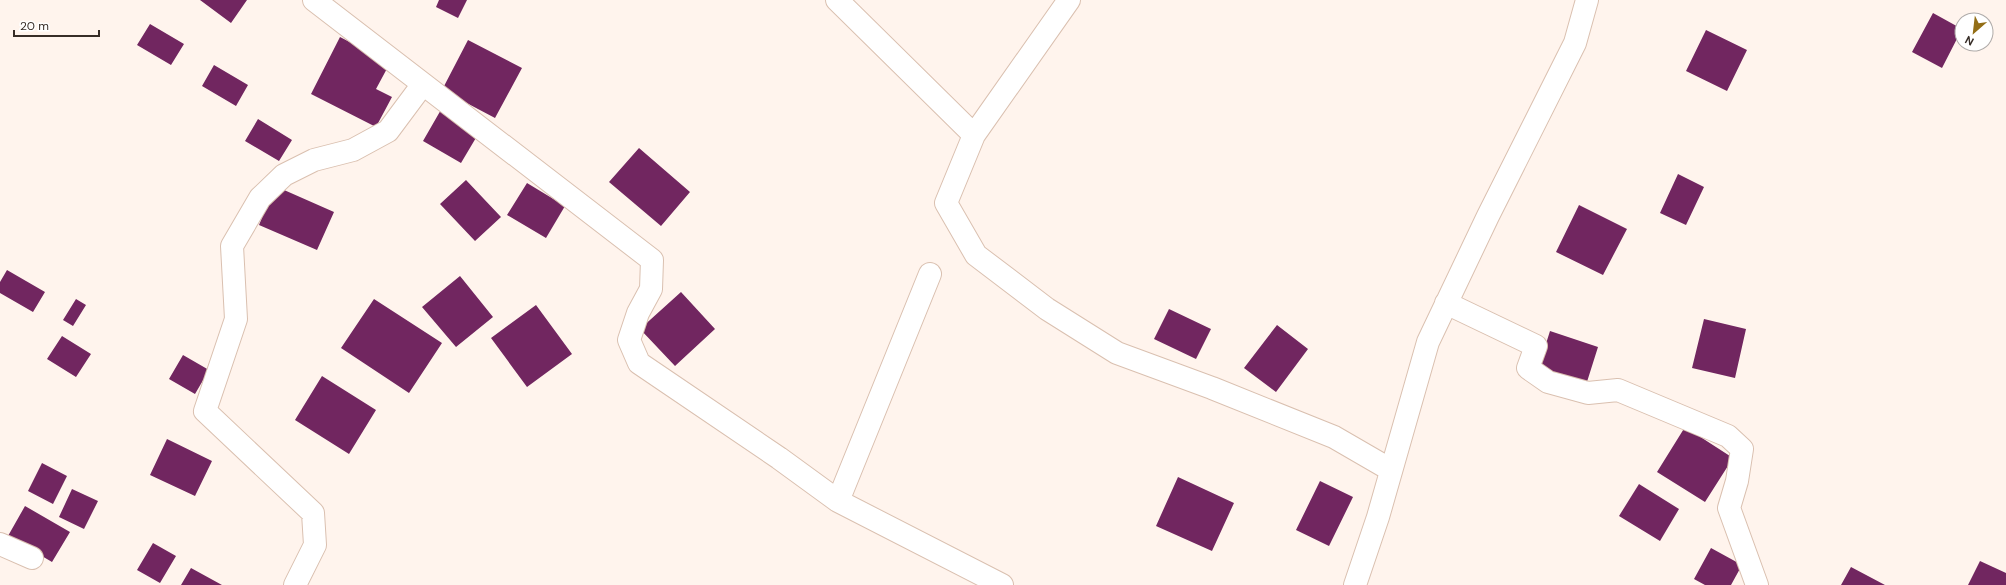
<svg xmlns="http://www.w3.org/2000/svg" width="2006" height="585" font-family="'DM Sans',sans-serif">
	<style>
		.building { fill: #712660 }
		.lines { fill: none; stroke-linecap: round; stroke-linejoin: round }
		.street-casing { stroke: #dac0b0; stroke-width: 24 }
		.street { stroke: #fff; stroke-width: 22 }
	</style>
	<rect width="100%" height="100%" fill="#fff4ed"/>
	<path class="building" d="M200,0H247L231,23Z
		M439,0H467L458,18L436,7Z
		M1933,13L1962,29L1942,68L1912,52Z
		M150,24L184,44L171,65L137,45Z
		M1706,30L1747,50L1727,91L1686,71Z
		M340,37L390,63L376,89L392,97L376,127L311,94Z
		M468,40L522,68L495,118L442,90Z
		M214,65L248,85L236,106L202,86Z
		M442,108L480,131L461,163L423,141Z
		M258,119L292,140L279,161L245,141Z
		M639,148L690,192L661,226L609,182Z
		M1678,174L1704,187L1686,225L1660,213Z
		M466,180L501,217L475,241L440,204Z
		M527,183L565,206L546,238L507,215Z
		M275,186L334,212L317,250L259,225Z
		M1579,205L1627,229L1603,275L1556,252Z
		M7,270L45,292L33,312L0,293V282Z
		M460,276L493,317L456,347L422,307Z
		M681,292L715,329L675,366L640,329Z
		M76,299L86,305L73,326L63,320Z
		M374,299L442,343L409,393L341,348Z
		M536,305L572,354L527,387L491,338Z
		M1169,309L1211,329L1196,359L1154,339Z
		M1704,319L1746,329L1735,378L1692,368Z
		M1277,325L1308,349L1276,392L1244,368Z
		M1550,331L1598,347L1586,385L1538,369Z
		M62,336L91,354L76,377L47,359Z
		M183,355L209,370L195,394L169,379Z
		M322,376L376,410L349,454L295,420Z
		M1685,427L1733,458L1705,502L1657,472Z
		M167,439L212,461L195,496L150,475Z
		M42,463L67,476L53,504L28,491Z
		M1178,477L1234,503L1212,551L1156,526Z
		M1320,481L1353,497L1329,546L1296,530Z
		M1639,484L1679,509L1660,541L1619,516Z
		M72,489L98,501L84,529L59,517Z
		M25,506L70,532L52,562L8,536Z
		M153,543L176,556L160,583L137,570Z
		M1711,548L1742,565L1731,585H1705L1694,579Z
		M1980,561L2006,573V585H1968Z
		M1851,567L1885,585H1841Z
		M191,568L222,585H181Z"/>
	<g class="lines">
		<g class="street-casing">
			<path id="street" d="M314,0L652,260L651,289L638,313L629,340L639,363L779,458L838,501
				M837,0L974,135
				M1069,0L974,135L946,203L976,255L1047,309L1117,353L1212,388L1334,437L1391,470
				M930,274L838,501L1002,585
				M1446,303L1536,346L1528,368L1548,382L1588,393L1618,390L1728,436L1742,449L1737,481L1729,508L1757,585
				M0,544L32,558
				M295,585L315,545L313,513L205,411L236,319L232,246L260,198L284,175L314,160L353,150L388,131L423,84
				M1355,585L1378,517L1428,342L1488,216L1575,43L1587,0"/>
		</g>
		<use href="#street" class="street"/>
	</g>
	<g transform="translate(1974 32) rotate(208)"><circle r="19" fill="#ffffff" stroke="#afaba9"/>
	<path d="M0-3L7 15L0 10L-7 15Z" fill="#936e16"/>
	<text y="-6" font-size="11" font-weight="bold" text-anchor="middle" fill="#372d27">N</text>
	</g>
	<path d="M14 30v6h85v-6" fill="none" stroke="#372d27" stroke-width="2"/>
	<text x="20" y="30" font-size="12" fill="#372d27" stroke="#ffffff" stroke-width="3" paint-order="stroke">20 m</text>
</svg>
